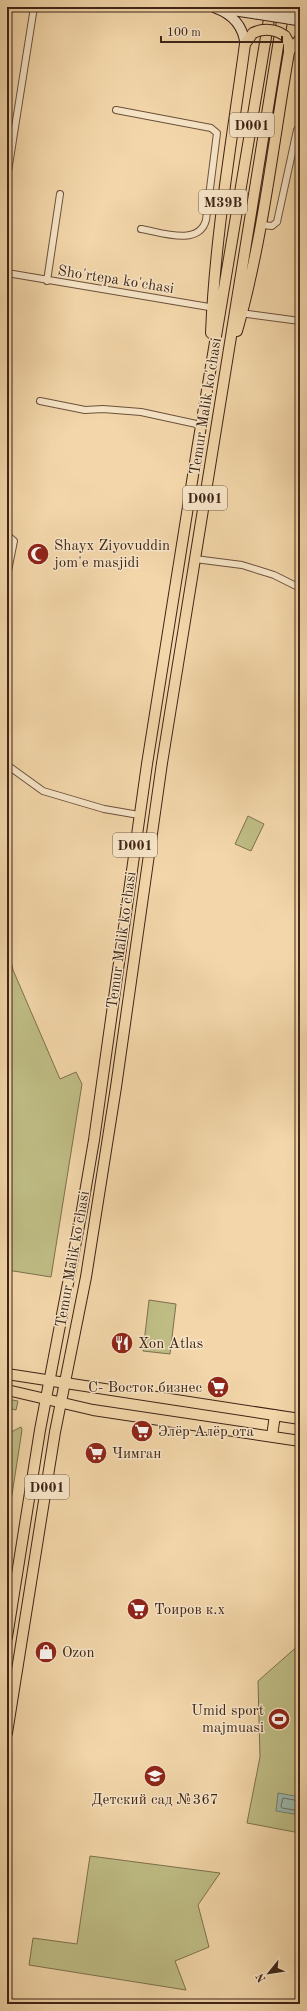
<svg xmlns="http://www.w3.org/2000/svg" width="307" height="2011" font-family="'Old Standard TT',serif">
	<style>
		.green { fill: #bfbd85; stroke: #7e704e }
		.water { fill: #9bb9ad; stroke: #767d71 }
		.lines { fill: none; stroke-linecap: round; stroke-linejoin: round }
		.shore { stroke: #6c6e62; stroke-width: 1 }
		.minor-casing { stroke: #6b513b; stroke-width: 8 }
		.secondary-casing { stroke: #3e2416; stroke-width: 11 }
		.primary-casing { stroke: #3e2416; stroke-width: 12 }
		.trunk-casing { stroke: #3e2416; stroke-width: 12 }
		.minor { stroke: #f7e5c8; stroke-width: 6 }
		.secondary { stroke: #f7e5c8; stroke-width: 9 }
		.primary { stroke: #f3d7aa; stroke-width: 10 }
		.trunk { stroke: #f3d7aa; stroke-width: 10 }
		.secondary-bridge-casing { stroke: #3e2416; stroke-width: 11; stroke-linecap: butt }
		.trunk-bridge-casing { stroke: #3e2416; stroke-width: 12; stroke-linecap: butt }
		.secondary-bridge { stroke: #f7e5c8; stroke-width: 9 }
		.trunk-bridge { stroke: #f3d7aa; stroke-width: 10 }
		.labels { text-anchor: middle; stroke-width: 3; stroke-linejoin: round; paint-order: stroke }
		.shield { fill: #f7e5c8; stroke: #765e4b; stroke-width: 1 }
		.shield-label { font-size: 14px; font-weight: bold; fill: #3e2416 }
		.street-label { font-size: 15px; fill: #3e2416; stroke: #f7e5c8 }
		.poi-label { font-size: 15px; fill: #3e2416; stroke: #f7e5c8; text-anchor: start }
	</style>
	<rect width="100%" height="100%" fill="#f3d7aa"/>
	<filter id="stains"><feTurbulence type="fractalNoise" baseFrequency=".005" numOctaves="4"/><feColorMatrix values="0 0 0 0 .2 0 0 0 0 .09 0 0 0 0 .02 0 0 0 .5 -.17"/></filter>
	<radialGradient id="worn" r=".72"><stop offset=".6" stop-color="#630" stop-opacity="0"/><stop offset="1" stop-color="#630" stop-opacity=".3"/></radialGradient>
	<path class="green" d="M248,816L264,824L251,851L235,844Z
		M7,942L13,970L60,1079L76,1072L82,1084L51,1277L7,1270Z
		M149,1300L176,1304L170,1354L143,1351Z
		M7,1399L18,1401L16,1410L7,1408Z
		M21,1427L22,1430L7,1527V1434Z
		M300,1644V1833L247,1823L260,1757L258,1681Z
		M90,1856L220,1873L198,1905L209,1947L175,1961L186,1990L29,1965L33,1938L77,1944Z"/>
	<path class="water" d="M278,1793L300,1797V1815L276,1811Z"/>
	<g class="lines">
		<path class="shore" d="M300,1801L283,1798L281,1806L282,1808L300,1811"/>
		<g class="minor-casing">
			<path id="minor" d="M116,110L211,128L217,133L206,220C199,247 160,232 141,229
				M7,178L34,7
				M262,225L272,226L277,222L297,130L300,125
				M7,273L215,308
				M47,281L60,194
				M240,313L300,321
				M40,401L85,410L103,409L141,412L201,425
				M7,535L14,541L7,576
				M195,559L242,565L274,575L300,588
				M7,765L43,791L104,809L139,815"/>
		</g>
		<g class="secondary-casing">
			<path id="secondary" d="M215,8C232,14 243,25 245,44
				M223,9L256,14
				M289,10L300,12
				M288,19L300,21
				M289,52L300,38"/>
		</g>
		<g class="primary-casing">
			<path id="primary" d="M7,1374L300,1419
				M7,1390L93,1410L300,1441
				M272,1436L275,1415"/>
		</g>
		<g class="trunk-casing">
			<path id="trunk" d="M237,331C263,239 273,145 289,52V43L285,36
				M211,333C215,236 232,140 245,44L253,33
				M7,1637L40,1430L82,1210L94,1140L147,764L198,444L271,7
				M7,1733L55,1432L86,1277L116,1087L162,763L284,9"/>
		</g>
		<use href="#minor" class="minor"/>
		<use href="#secondary" class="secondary"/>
		<use href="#primary" class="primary"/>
		<use href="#trunk" class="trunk"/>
		<g class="secondary-bridge-casing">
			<path id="secondary-bridge" d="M267,7L289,10
				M256,14L288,19"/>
		</g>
		<g class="trunk-bridge-casing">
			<path id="trunk-bridge" d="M253,33C263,28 276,29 285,36"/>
		</g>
		<use href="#secondary-bridge" class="secondary-bridge"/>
		<use href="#trunk-bridge" class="trunk-bridge"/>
	</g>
	<defs>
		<g id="mosque-disc" transform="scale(1.15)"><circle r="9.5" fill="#8f2418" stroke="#f7e5c8"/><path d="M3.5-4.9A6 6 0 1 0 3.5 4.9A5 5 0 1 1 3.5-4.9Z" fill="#fff"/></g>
		<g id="restaurant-disc" transform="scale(1.15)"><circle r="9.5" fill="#8f2418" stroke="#f7e5c8"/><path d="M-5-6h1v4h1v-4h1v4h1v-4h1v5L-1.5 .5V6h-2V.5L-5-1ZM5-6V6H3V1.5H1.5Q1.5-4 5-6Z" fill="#fff"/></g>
		<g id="supermarket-disc" transform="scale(1.15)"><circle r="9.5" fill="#8f2418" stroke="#f7e5c8"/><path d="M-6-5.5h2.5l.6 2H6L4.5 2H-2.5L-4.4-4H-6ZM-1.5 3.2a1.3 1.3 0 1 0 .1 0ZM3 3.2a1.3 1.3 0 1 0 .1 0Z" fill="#fff"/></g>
		<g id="shop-disc" transform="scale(1.15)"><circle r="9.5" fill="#8f2418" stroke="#f7e5c8"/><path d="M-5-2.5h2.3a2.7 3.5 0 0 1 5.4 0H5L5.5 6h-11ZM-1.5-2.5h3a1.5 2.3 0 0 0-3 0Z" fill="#fff"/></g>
		<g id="stadium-disc" transform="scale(1.15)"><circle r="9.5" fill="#8f2418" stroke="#f7e5c8"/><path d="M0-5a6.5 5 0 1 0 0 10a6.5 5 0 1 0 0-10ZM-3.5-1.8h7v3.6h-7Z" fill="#fff"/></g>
		<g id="school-disc" transform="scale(1.15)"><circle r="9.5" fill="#8f2418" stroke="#f7e5c8"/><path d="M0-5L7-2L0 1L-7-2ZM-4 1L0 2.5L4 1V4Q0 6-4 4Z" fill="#fff"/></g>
	</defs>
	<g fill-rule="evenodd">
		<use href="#mosque-disc" x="38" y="554"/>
		<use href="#restaurant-disc" x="122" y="1343"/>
		<use href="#supermarket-disc" x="218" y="1387"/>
		<use href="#supermarket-disc" x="142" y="1431"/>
		<use href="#supermarket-disc" x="96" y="1453"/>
		<use href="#supermarket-disc" x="138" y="1609"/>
		<use href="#shop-disc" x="46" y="1652"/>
		<use href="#stadium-disc" x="279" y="1719"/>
		<use href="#school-disc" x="155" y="1776"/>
	</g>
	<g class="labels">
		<g class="shield">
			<rect x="230" y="113" width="44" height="24" rx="3"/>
			<rect x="199" y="190" width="48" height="24" rx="3"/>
			<rect x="183" y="486" width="44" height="24" rx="3"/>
			<rect x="113" y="833" width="44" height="24" rx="3"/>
			<rect x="25" y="1475" width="44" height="24" rx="3"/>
		</g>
		<g class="shield-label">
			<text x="252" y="130">D001</text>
			<text x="223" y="207">M39B</text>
			<text x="205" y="503">D001</text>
			<text x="135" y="850">D001</text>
			<text x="47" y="1492">D001</text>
		</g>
		<g class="street-label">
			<text transform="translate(116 279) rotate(9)" y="5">Sho'rtepa ko'chasi</text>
			<text transform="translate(205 406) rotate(-81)" y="5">Temur Malik ko'chasi</text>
			<text transform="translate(121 940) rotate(-82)" y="5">Temur Malik ko'chasi</text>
			<text transform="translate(72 1259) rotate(-80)" y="5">Temur Malik ko'chasi</text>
		</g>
		<g class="poi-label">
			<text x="54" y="550">Shayx Ziyovuddin<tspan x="54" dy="17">jom'e masjidi</tspan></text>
			<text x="138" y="1348">Xon Atlas</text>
			<text x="202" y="1392" text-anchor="end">С- Восток бизнес</text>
			<text x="158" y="1436">Элёр Алёр ота</text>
			<text x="112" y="1458">Чимган</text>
			<text x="154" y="1614">Тоиров к.х</text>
			<text x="62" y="1657">Ozon</text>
			<text x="264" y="1715" text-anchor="end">Umid sport<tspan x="264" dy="17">majmuasi</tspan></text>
			<text x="155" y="1804" text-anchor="middle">Детский сад №367</text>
		</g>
	</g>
	<rect width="307" height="2011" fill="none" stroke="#f3d7aa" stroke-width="24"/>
	<rect x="8" y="8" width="291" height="1995" fill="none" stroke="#3e2416" stroke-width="2"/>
	<rect x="12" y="12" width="283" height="1987" fill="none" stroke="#3e2416"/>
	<g transform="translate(269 1973) rotate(240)" stroke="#f7e5c8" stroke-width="3" paint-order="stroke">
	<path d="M0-3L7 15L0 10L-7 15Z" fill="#3e2416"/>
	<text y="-6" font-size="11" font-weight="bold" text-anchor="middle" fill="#3e2416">N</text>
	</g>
	<path d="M161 36v6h121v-6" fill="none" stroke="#3e2416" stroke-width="2"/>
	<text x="167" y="36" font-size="12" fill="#3e2416" stroke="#f7e5c8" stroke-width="3" paint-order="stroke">100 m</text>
	<rect width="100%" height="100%" filter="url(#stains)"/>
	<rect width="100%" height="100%" fill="url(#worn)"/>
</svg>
